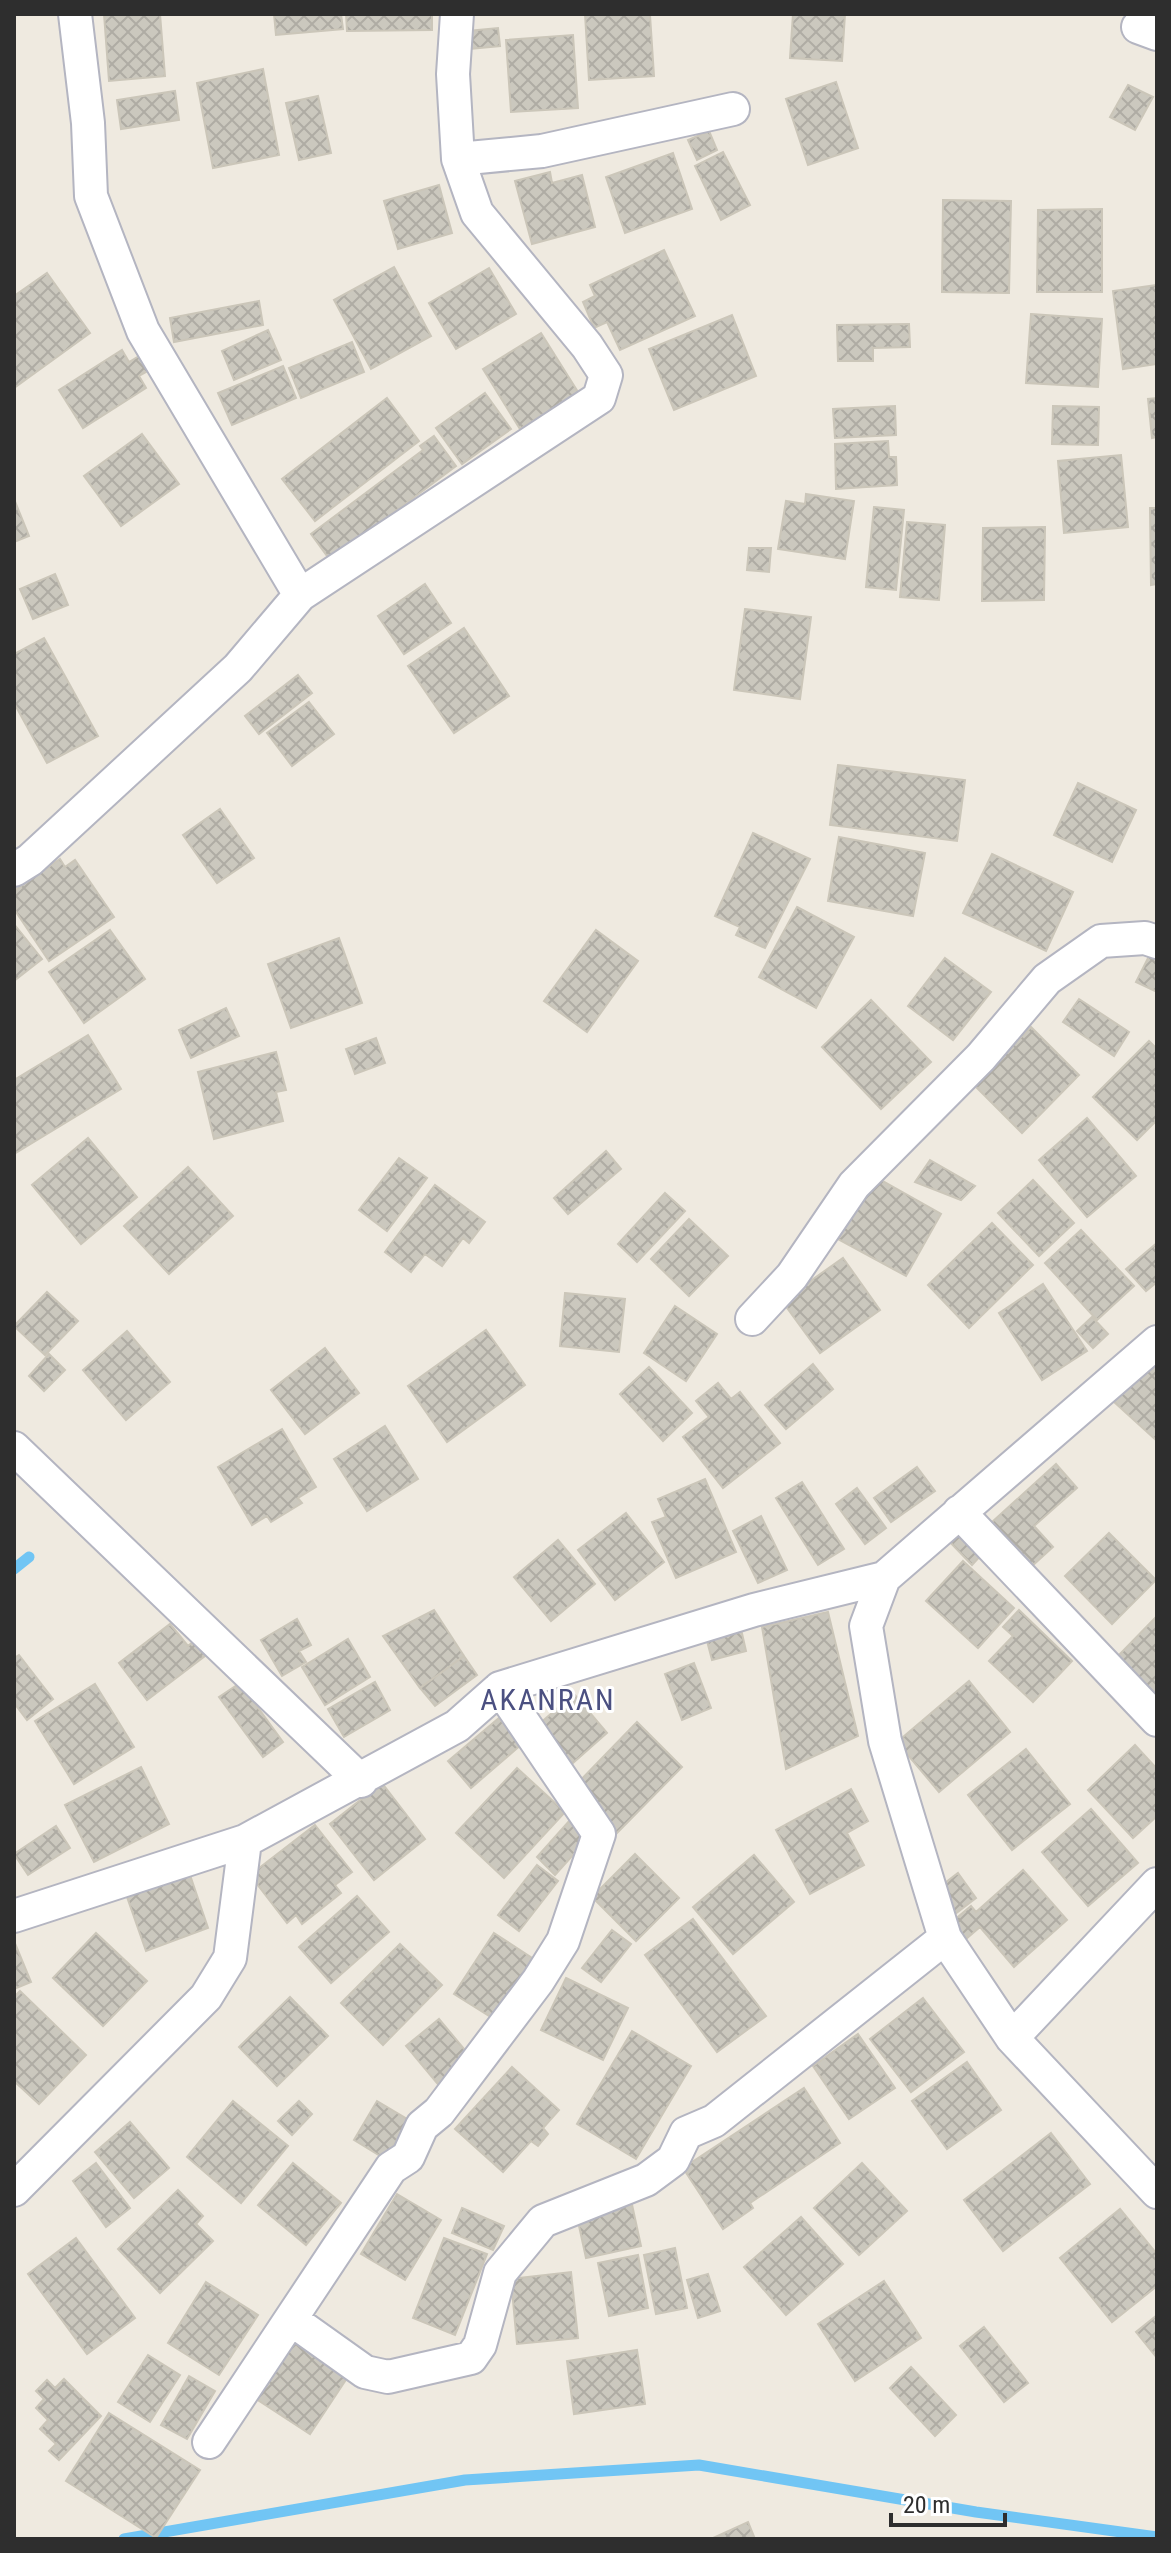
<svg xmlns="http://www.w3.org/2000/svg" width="1171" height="2553" font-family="'Roboto Condensed',sans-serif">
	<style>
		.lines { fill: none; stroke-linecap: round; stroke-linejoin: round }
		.stream { stroke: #71c5f4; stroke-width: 11 }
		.building { fill: url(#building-cross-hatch); stroke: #cbc6b9; stroke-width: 2 }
		.street-casing { stroke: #b4b5c1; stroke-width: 36 }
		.street { stroke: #fff; stroke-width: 32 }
		.labels { text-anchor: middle; stroke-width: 6; stroke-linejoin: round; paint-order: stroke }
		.quarter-label { font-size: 30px; letter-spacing: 2px; fill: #4b5081; stroke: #fff }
	</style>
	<defs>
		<pattern id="building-cross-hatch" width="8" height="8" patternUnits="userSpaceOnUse" patternTransform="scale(2)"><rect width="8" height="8" fill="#cbc8be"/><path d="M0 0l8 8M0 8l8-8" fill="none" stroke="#afaca4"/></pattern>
	</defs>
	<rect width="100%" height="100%" fill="#efeae0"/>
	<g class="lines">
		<path class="stream" d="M14,1569L29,1557
			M124,2539L465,2480L699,2465L976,2512L1157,2537"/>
	</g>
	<path class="building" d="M104,14H160L165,76L109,81Z
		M274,14H341L343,29L276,35Z
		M346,14H432V30L347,31Z
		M585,14H657L650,15L654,76L589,80Z
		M793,14H845L842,61L790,58Z
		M498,28L500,46L470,49L468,31Z
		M573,35L578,108L511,112L506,40Z
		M263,69L279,155L213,168L197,83Z
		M836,82L858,148L808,165L786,99Z
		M1128,85L1153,97L1135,130L1110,117Z
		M175,91L179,120L121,129L117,100Z
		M318,96L331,153L299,160L286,103Z
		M709,131L717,150L697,160L688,140Z
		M723,152L750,205L721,220L695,166Z
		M673,153L692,209L625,233L606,177Z
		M550,172L552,183L582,175L595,227L532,244L515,181Z
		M439,185L452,233L398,249L384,201Z
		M943,200L1011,201L1009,293L942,292Z
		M1102,209V292H1037L1038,210Z
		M664,250L695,316L620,350L607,322L594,328L583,302L595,296L590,285Z
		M394,267L431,336L371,369L334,300Z
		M489,268L516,314L456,349L429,303Z
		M47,273L90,333L14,388V296Z
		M1157,285V364L1123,369L1113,291Z
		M259,301L263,325L174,342L170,318Z
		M1031,314L1102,319L1098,387L1026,383Z
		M732,315L756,376L674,410L649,349Z
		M909,324L910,347L873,348V361H838L837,325Z
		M268,330L281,360L234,380L222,351Z
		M541,333L578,392L520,429L483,369Z
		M352,342L364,372L301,398L289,368Z
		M122,350L129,362L139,356L148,371L139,376L146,388L83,428L59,390Z
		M283,366L296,398L232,425L218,393Z
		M485,393L511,429L462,464L436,428Z
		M387,398L419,441L315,521L282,479Z
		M1157,398V437L1152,438L1148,399Z
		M895,406L896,435L835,438L833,409Z
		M1053,406L1099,407L1098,445L1052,444Z
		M142,434L179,484L121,526L84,476Z
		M434,436L456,466L330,560L311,534L423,450L420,446Z
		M888,441L889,457H896L897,485L836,489L835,444Z
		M1121,455L1128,527L1064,533L1058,461Z
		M806,494L854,501L845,559L778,549L786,501L805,504Z
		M14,499L29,536L14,542Z
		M874,507L904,510L896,590L866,587Z
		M1150,508H1157V584L1151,585Z
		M907,522L945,525L939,600L900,597Z
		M1045,527L1044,600L982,601L983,528Z
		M749,548H771L769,572L747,570Z
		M55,574L68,605L33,619L20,589Z
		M425,584L451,623L404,654L378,616Z
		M745,609L811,617L800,699L734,690Z
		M464,628L509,696L454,733L408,666Z
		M44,638L98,736L47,763L14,703V654Z
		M298,675L312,693L259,734L245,716Z
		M309,702L334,734L292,766L267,733Z
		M838,765L965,780L957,841L830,825Z
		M1078,783L1136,810L1112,862L1054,835Z
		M220,809L254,858L217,883L183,835Z
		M753,833L810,859L765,948L736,935L740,927L715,916Z
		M839,837L925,853L913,916L828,901Z
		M992,854L1073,892L1046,951L963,913Z
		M60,859L65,867L75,860L114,917L49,961L14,909V891Z
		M797,907L854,937L816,1008L759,977Z
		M14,924L42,959L14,981Z
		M110,930L145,979L84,1023L49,972Z
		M596,930L638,961L587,1032L544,1001Z
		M339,938L362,1003L291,1028L268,964Z
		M1151,952L1157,955V992L1136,982Z
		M945,958L991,992L953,1040L908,1006Z
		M1079,999L1129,1032L1114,1056L1063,1022Z
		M871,1000L931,1062L881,1109L822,1047Z
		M226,1008L239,1036L191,1058L179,1030Z
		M1031,1027L1079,1075L1022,1133L974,1085Z
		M88,1035L121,1089L14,1154V1080Z
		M376,1038L385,1063L355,1074L346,1049Z
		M1149,1041L1157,1049V1120L1137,1140L1093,1097Z
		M276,1052L286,1090L276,1092L283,1121L214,1139L198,1072Z
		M1087,1118L1136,1176L1087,1217L1039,1160Z
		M88,1138L137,1197L81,1244L32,1185Z
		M606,1151L621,1169L568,1214L554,1198Z
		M399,1158L427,1178L387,1231L359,1210Z
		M930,1160L975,1186L961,1200L915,1182Z
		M188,1167L233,1216L169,1274L124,1226Z
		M874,1176L941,1214L906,1276L838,1239Z
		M1033,1180L1074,1223L1039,1256L998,1213Z
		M435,1185L485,1222L469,1243L463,1238L442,1266L425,1254L411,1272L385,1252Z
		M665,1193L685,1211L637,1262L618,1244Z
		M689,1219L728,1256L689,1296L651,1259Z
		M992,1223L1033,1265L969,1328L928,1285Z
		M1081,1230L1134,1286L1097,1320L1045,1263Z
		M1157,1243V1282L1146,1291L1126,1269Z
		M843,1258L880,1310L820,1353L782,1301Z
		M1043,1284L1087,1351L1042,1380L999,1313Z
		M47,1292L78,1321L45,1355L14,1326Z
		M565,1293L625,1299L619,1352L560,1346Z
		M675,1306L717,1334L686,1381L644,1353Z
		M1092,1317L1108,1334L1093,1348L1077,1331Z
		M486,1330L525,1385L447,1442L408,1386Z
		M127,1331L170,1382L126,1420L83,1370Z
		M325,1348L359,1393L305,1434L271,1390Z
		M49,1354L65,1370L44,1391L29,1376Z
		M1157,1356V1441L1114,1402Z
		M813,1364L833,1389L786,1429L765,1405Z
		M649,1367L692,1413L663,1441L620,1394Z
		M718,1383L731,1399L740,1392L780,1443L723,1488L683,1437L709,1417L696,1401Z
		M385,1426L418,1479L367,1511L334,1459Z
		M282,1429L316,1487L298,1498L302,1503L271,1522L267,1516L252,1525L218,1467Z
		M1056,1464L1077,1488L1034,1526L1053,1547L1032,1566L992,1522Z
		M917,1467L935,1491L891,1522L874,1498Z
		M705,1479L736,1552L676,1578L652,1522L666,1517L658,1499Z
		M802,1482L844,1549L818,1565L776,1498Z
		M857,1488L886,1528L865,1544L836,1504Z
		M626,1513L664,1562L615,1600L578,1550Z
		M761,1516L787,1570L758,1583L733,1531Z
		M958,1526L983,1553L972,1565L946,1538Z
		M1109,1533L1156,1580L1112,1624L1065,1576Z
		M558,1540L595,1584L551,1621L514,1577Z
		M963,1561L1014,1608L978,1648L926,1601Z
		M434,1610L464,1656L420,1688L383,1636Z
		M1019,1610L1072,1661L1033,1702L989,1661L1013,1636L1003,1627Z
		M828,1612L858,1736L786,1769L762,1627Z
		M1157,1616V1695L1118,1656Z
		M297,1619L311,1645L299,1651L306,1662L282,1676L261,1640Z
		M170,1624L188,1646L194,1641L205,1656L147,1700L119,1663Z
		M741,1629L746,1651L712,1660L706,1637Z
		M348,1639L370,1677L325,1705L302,1667Z
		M19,1655L53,1699L27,1720L14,1703V1658Z
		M464,1656L477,1675L435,1706L420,1688Z
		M694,1663L711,1708L682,1720L665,1674Z
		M969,1681L1010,1732L939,1792L897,1742Z
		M375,1682L390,1710L344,1737L328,1709Z
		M240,1683L283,1742L263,1757L219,1697Z
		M95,1684L134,1747L74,1784L35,1721Z
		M574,1694L607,1733L565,1770L532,1730Z
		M499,1718L522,1744L471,1788L448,1761Z
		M637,1722L682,1767L614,1836L569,1792Z
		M1135,1745L1157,1769V1816L1133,1838L1088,1790Z
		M1026,1749L1070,1804L1012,1850L968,1795Z
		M141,1767L169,1824L94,1862L65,1805Z
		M517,1768L565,1812L504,1878L456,1833Z
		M382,1783L425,1839L374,1880L330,1824Z
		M851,1789L868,1821L847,1833L864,1865L810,1894L776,1830Z
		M1091,1809L1138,1863L1088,1906L1042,1852Z
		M571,1819L590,1836L555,1875L537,1857Z
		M315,1825L352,1872L335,1885L341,1893L302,1924L296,1915L287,1923L250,1875Z
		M56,1826L70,1848L28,1875L14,1854Z
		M635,1854L679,1898L636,1941L592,1897Z
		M754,1855L794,1902L733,1954L693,1907Z
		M537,1865L558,1881L519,1931L498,1915Z
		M1023,1870L1067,1920L1014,1967L980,1927L966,1939L952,1922L971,1906L976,1912Z
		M189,1872L208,1928L146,1951L126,1894Z
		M958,1873L976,1898L955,1914L937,1889Z
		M357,1896L389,1932L331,1983L299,1947Z
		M693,1919L766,2016L717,2052L645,1955Z
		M612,1930L631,1944L601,1982L582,1968Z
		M96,1933L147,1981L103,2026L53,1978Z
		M494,1933L549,1969L510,2029L454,1994Z
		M14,1941L31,1982L14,1989Z
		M400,1944L442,1985L383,2045L341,2003Z
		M566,1978L628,2008L603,2060L541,2030Z
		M20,1991L86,2055L39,2104L14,2081V1997Z
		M290,1997L328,2036L277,2086L239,2047Z
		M923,1998L964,2052L911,2092L870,2039Z
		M439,2019L475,2062L442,2089L406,2046Z
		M632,2031L691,2066L636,2159L577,2124Z
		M858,2034L895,2088L849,2119L813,2066Z
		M967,2062L1001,2110L947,2149L912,2101Z
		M512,2067L559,2110L543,2128L548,2134L538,2146L531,2141L503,2172L455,2129Z
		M804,2088L840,2143L750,2203L753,2208L723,2229L683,2168Z
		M233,2101L288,2146L241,2203L187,2157Z
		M299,2101L312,2114L292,2135L278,2121Z
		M377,2101L409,2120L385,2159L354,2140Z
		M130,2122L169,2168L134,2198L95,2152Z
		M1051,2133L1090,2184L1003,2251L964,2200Z
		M96,2163L130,2208L106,2227L73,2181Z
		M293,2163L341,2203L306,2245L258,2205Z
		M862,2163L907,2211L859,2255L814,2208Z
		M178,2190L203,2216L196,2224L213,2241L160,2293L118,2249Z
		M397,2194L441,2220L405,2280L361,2254Z
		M631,2200L641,2246L586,2258L576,2212Z
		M462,2208L504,2226L493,2250L452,2233Z
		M1120,2209L1157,2254V2286L1112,2322L1060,2258Z
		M801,2217L843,2264L786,2315L744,2267Z
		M76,2238L135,2318L87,2354L28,2274Z
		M444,2238L487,2254L455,2335L413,2318Z
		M675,2248L687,2308L656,2314L644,2255Z
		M638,2255L648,2308L609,2316L598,2263Z
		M571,2272L578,2338L517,2344L511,2279Z
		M708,2274L720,2311L698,2318L687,2280Z
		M884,2281L921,2338L855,2381L818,2324Z
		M206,2282L258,2315L219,2375L168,2343Z
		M1157,2315V2358L1136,2332Z
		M984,2327L1028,2383L1004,2402L960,2346Z
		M297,2331L353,2369L310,2434L253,2397Z
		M637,2350L645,2404L574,2414L567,2361Z
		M148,2355L180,2375L150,2422L118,2402Z
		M911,2367L956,2415L935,2436L890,2388Z
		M189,2376L215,2391L187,2439L161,2425Z
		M64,2379L101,2416L59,2460L49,2451L56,2444L40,2429L48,2420L36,2408L44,2399L36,2391L47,2380L55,2388Z
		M109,2413L200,2470L156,2538L66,2481Z
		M748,2522L755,2539H711Z"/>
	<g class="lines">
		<g class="street-casing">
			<path id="street" d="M75,14L88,123L91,196L143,331L300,595
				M1138,27L1157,34
				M458,159L542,151L733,109
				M14,870L30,860L238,668L300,595L599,398L606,375L587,346L477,213L458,159L453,74L457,14
				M752,1319L792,1276L854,1185L981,1057L1047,979L1101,941L1145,938L1157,942
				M1157,1342L884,1578L866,1626L885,1741L945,1938L1012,2038L1157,2192
				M14,1448L361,1781
				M959,1512L1157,1720
				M14,1916L245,1841L457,1726L500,1688L754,1610L884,1578
				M1012,2038L1157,1884
				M14,2190L206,1997L230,1958L245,1841
				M292,2320L365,2372L388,2377L471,2358L480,2345L500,2273L543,2221L646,2180L673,2160L686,2133L714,2121L945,1938
				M209,2442L391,2168L408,2157L422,2126L439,2112L538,1981L563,1941L599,1834L500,1688"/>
		</g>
		<use href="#street" class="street"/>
	</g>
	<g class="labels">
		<g class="quarter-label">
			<text x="548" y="1710">AKANRAN</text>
		</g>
	</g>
	<rect width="1171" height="2553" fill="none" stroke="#2e2e2e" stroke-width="32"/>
	<path d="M891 2513v12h114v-12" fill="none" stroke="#2e2e2e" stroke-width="4"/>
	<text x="903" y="2513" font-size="24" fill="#2e2e2e" stroke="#ffffff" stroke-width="6" paint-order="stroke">20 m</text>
</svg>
